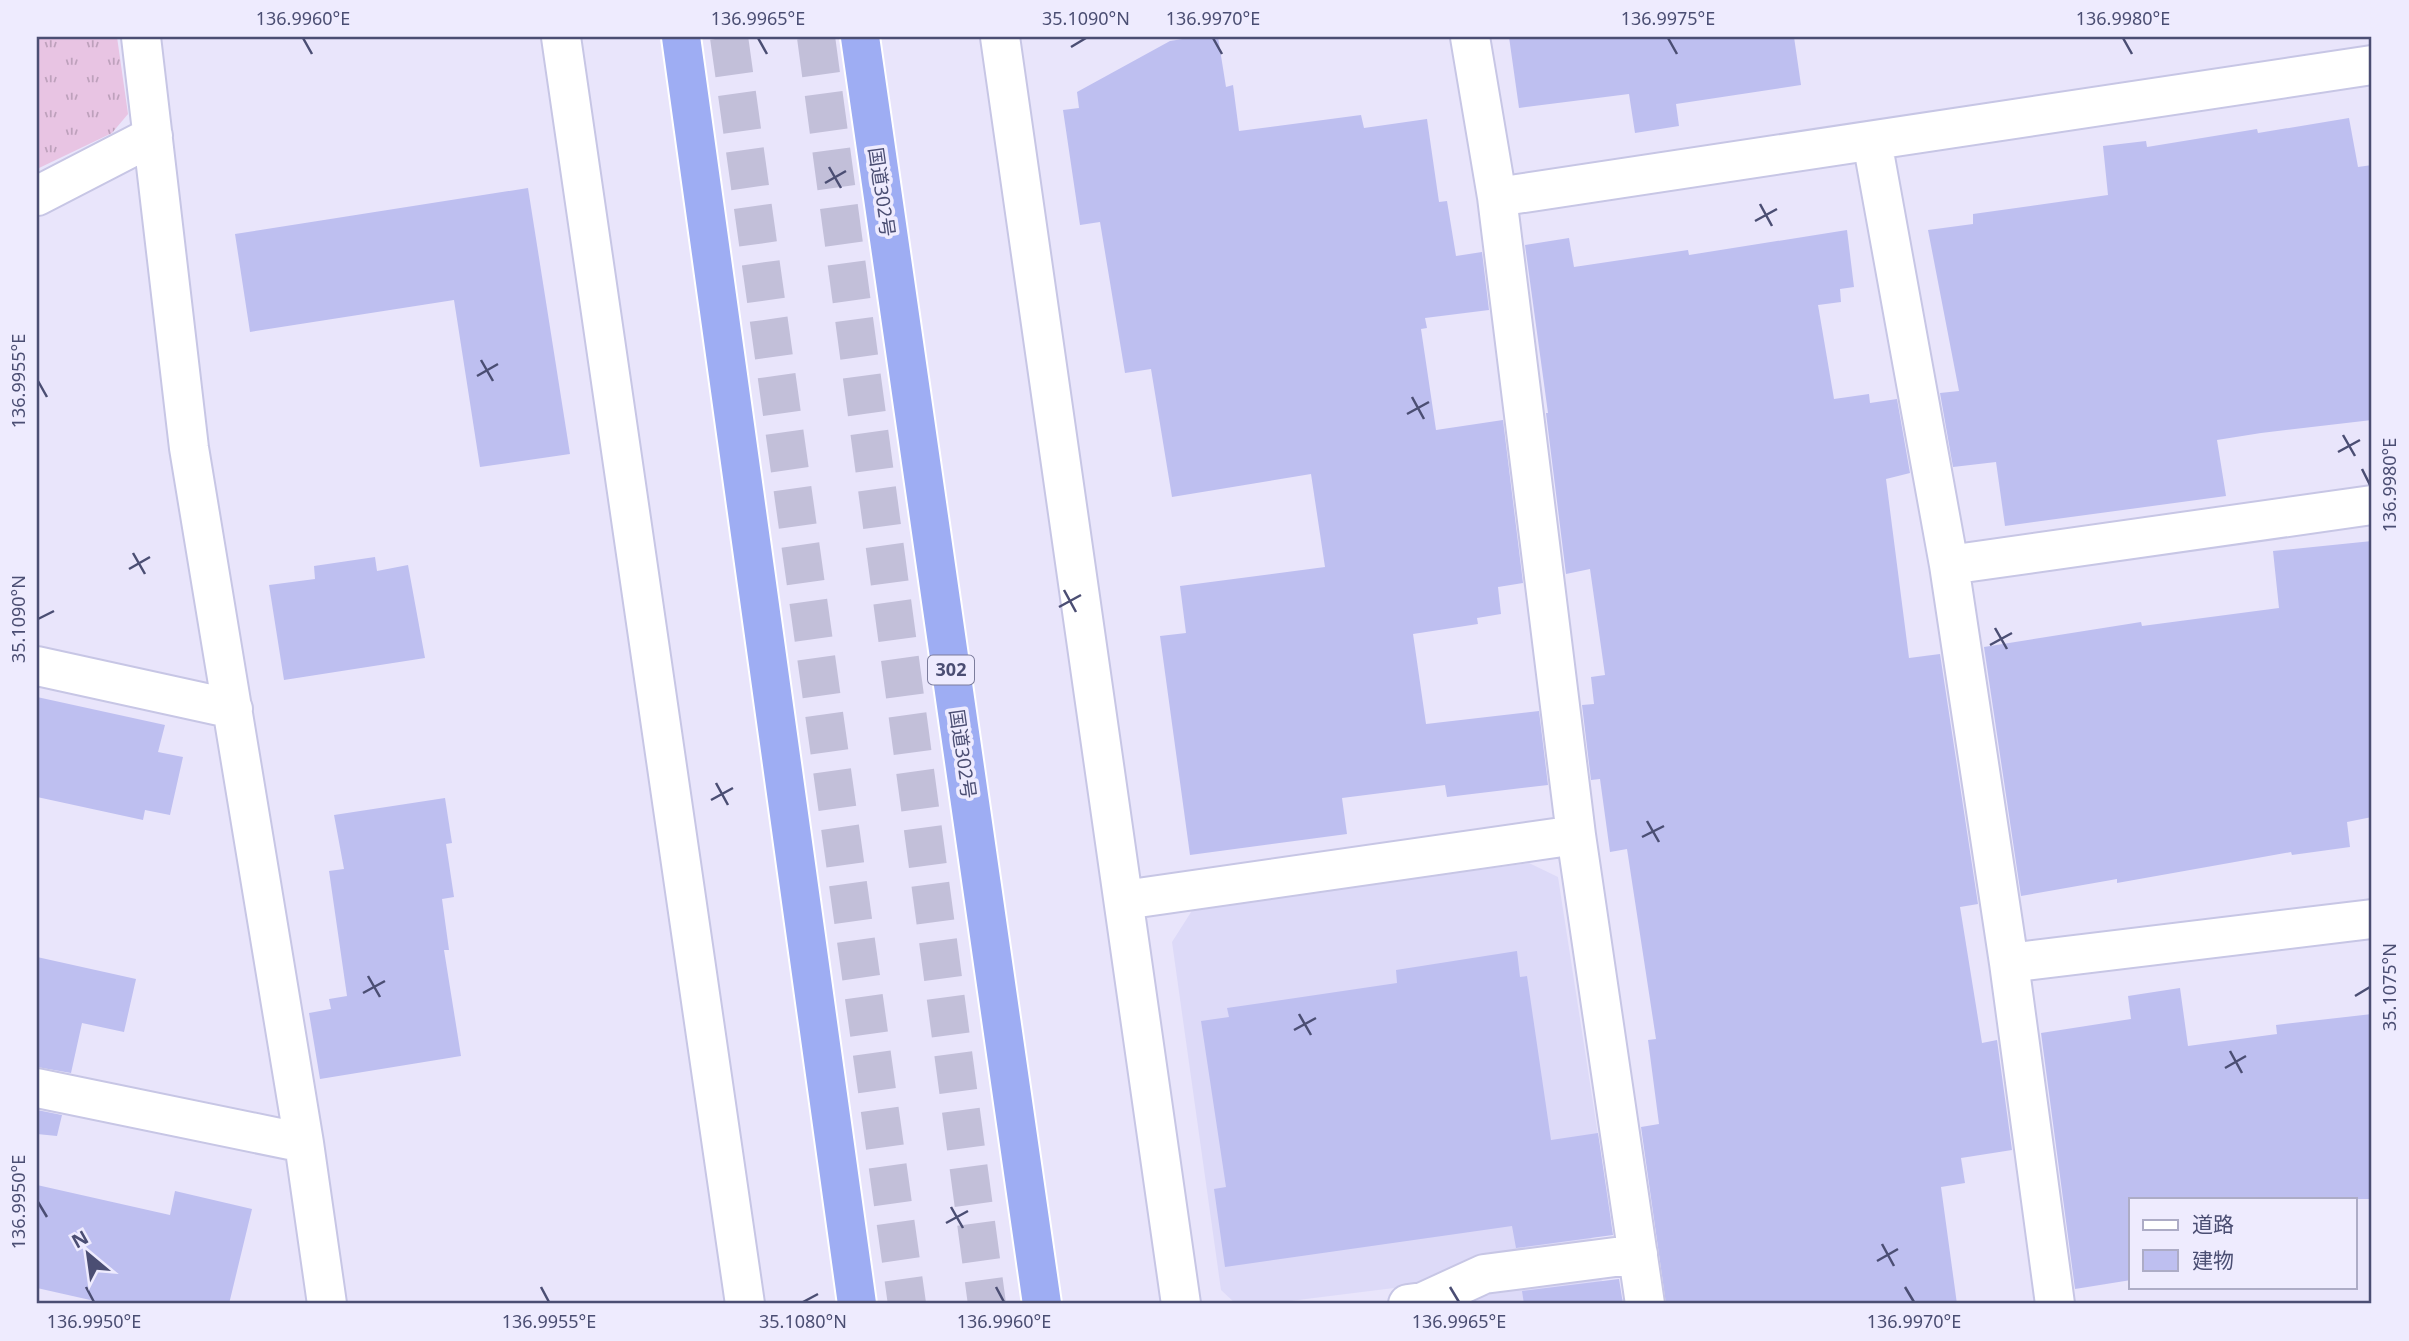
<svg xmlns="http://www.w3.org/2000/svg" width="2409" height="1341" font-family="'Noto Sans','Noto Sans JP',sans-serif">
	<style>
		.residential { fill: #dddaf8 }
		.grass { fill: url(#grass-tufts) }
		.building { fill: #bebff0 }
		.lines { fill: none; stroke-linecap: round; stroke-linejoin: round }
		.highway-tunnel { stroke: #c2bfd9; stroke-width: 38; stroke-dasharray: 38 19; stroke-linecap: butt }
		.minor-casing { stroke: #c7c6e5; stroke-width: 42 }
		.highway-casing { stroke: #fff; stroke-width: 42 }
		.minor { stroke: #fff; stroke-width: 38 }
		.highway { stroke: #9eadf3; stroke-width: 38 }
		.ticks { fill: none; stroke: #4b4e73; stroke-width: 2.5 }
		.labels { text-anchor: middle; stroke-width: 7; stroke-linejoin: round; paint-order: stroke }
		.shield { fill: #eeebfe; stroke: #7c7d9d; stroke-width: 2 }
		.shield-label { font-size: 18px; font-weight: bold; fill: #4b4e73 }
		.street-label { font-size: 19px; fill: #4b4e73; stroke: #eeebfe }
		.neatline { fill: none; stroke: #4b4e73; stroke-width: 2.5 }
		.ticks-label { font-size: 18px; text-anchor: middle; fill: #4b4e73 }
	</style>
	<defs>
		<pattern id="grass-tufts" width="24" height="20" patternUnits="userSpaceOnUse" patternTransform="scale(1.75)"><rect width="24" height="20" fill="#e8c4e3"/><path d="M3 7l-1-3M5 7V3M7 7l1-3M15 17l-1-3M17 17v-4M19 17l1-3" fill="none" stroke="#bea1bc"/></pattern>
	</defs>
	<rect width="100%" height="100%" fill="#e9e5fb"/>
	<path class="residential" d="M1529,863L1558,877L1611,1219L1590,1240L1478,1256L1418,1285L1265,1304H1236L1221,1290L1172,942L1193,909Z
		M1598,1277L1625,1301V1304H1464L1489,1294Z"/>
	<path class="grass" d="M37,37H117L128,114L112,133L37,169Z"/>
	<path class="building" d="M1195,37H1218L1226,87L1233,85L1239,131L1361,115L1364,128L1427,119L1439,202L1447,201L1456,256L1482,252L1489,310L1425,318L1427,328L1421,329L1436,430L1503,420L1523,583L1498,587L1501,614L1477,618L1478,624L1413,634L1426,724L1539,711L1548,785L1447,797L1445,785L1342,798L1347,834L1190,855L1160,636L1186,633L1180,586L1325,567L1311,474L1172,497L1151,369L1125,373L1100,222L1080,225L1063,110L1079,108L1077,92L1170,41Z
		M1509,37H1794L1801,85L1676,104L1679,126L1635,133L1629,94L1519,108Z
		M2349,118L2358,167L2372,165V420L2261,433L2217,440L2226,496L2005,526L1996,462L1953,467L1940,393L1959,391L1928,230L1973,224V214L2108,195L2103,146L2146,141L2147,147L2257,129L2258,133Z
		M528,188L570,454L480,467L454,300L250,332L235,234Z
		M1847,230L1854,287L1840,289L1841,302L1818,305L1834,399L1869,394L1870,403L1897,399L1910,473L1886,479L1909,658L1940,654L1978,904L1960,907L1982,1043L1997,1040L2012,1150L1961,1158L1965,1183L1941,1187L1957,1304H1666L1641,1127L1659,1124L1648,1040L1656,1039L1627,849L1610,852L1600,779L1591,780L1582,705L1594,704L1591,677L1605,675L1590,569L1566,574L1546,413H1548L1525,245L1569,238L1574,267L1688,250L1689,255Z
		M2372,541V817L2347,822L2350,847L2292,855L2291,852L2117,883V879L2021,896L1984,647L2141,622L2142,626L2279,608L2273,551Z
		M375,557L377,571L408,565L425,658L284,680L269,585L315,579L314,566Z
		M37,697L165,725L158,752L183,757L170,815L145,810L143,820L37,797Z
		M445,798L452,843L446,844L454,897L442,899L449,950H444L461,1056L320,1079L309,1013L331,1009L329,999L347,996L329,871L344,869L334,815Z
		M1517,951L1520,977L1527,976L1551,1140L1598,1133L1613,1235L1516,1248L1512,1226L1225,1267L1214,1189L1226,1187L1201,1021L1229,1017L1227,1008L1397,983L1396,970Z
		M37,957L136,979L124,1032L82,1023L71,1073L37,1067Z
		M2180,988L2188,1046L2277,1034L2276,1025L2372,1014V1199H2131V1280L2075,1289L2041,1033L2131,1019L2128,996Z
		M37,1110L62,1115L57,1136L37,1134Z
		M37,1185L170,1215L175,1191L252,1209L229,1304H108L37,1288Z
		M1619,1279L1623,1304H1524L1522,1291Z"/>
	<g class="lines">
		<path class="highway-tunnel" d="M729,37L907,1304
			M816,37L987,1304"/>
		<g class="minor-casing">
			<path id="minor" d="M141,37L189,448L304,1143L327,1304
				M561,37L745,1304
				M1000,37L1181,1304
				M1470,37L1497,197L1576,835L1645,1304
				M1872,141L1949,565L2009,963L2055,1304
				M37,196L153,136
				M1497,197L2372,65
				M1949,565L2372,505
				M37,666L233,709
				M1124,900L1576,835
				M2009,963L2372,919
				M37,1088L304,1143
				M1408,1304L1423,1302L1484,1274L1638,1254"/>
		</g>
		<g class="highway-casing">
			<path id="highway" d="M681,37L857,1304
				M860,37L1042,1304"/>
		</g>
		<use href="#minor" class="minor"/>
		<use href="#highway" class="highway"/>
	</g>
	<path class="ticks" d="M303,38L312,54M758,38L767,54M1213,38L1222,54M1668,38L1677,54M2123,38L2132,54M1071,47L1086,38M829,167L841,188M825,183L846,171M1760,204L1772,226M1755,221L1777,209M481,360L493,381M477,376L498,364M38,381L47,397M1412,397L1424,419M1407,414L1429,402M2343,435L2355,456M2338,452L2360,440M2362,469L2370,485M133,553L145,574M129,569L150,557M1064,590L1076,612M1059,607L1081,595M38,619L54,611M1995,628L2007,649M1990,645L2012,633M716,783L728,805M711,800L733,788M1647,821L1659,842M1642,837L1664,826M368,976L380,997M363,993L385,981M2355,996L2370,987M1299,1014L1311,1035M1294,1030L1316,1018M2230,1051L2242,1073M2225,1068L2246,1056M38,1202L47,1217M951,1207L963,1228M946,1223L968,1211M1882,1244L1894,1266M1877,1261L1898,1249M86,1287L94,1302M541,1287L549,1302M996,1287L1004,1302M1450,1287L1459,1302M1905,1287L1914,1302M803,1302L818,1294"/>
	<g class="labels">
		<rect class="shield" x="928" y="655.5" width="46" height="29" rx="5"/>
		<g class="shield-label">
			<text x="951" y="676">302</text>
		</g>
		<g class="street-label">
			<text transform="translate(882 192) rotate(82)" y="7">国道302号</text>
			<text transform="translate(963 754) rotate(82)" y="7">国道302号</text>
		</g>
	</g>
	<rect width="2409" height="1341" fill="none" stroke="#eeebfe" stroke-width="77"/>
	<rect x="2129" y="1198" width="228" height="91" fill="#eeebfe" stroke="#adacc6" stroke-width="2"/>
	<rect x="2143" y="1220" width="35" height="10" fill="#ffffff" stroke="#adacc6" stroke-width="2"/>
	<text x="2192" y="1232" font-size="21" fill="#4b4e73">道路</text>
	<rect x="2143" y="1250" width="35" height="21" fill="#bebff0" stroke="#adacc6" stroke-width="2"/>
	<text x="2192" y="1268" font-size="21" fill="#4b4e73">建物</text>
	<g transform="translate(88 1254) rotate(331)" stroke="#eeebfe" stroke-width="5" paint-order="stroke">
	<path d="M0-5L12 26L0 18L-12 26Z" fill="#4b4e73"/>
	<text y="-10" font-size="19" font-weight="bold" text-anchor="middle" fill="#4b4e73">N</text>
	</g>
	<rect x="38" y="38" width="2332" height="1264" class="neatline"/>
	<g class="ticks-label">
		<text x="303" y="25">136.9960°E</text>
		<text x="758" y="25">136.9965°E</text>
		<text x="1086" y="25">35.1090°N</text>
		<text x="1213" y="25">136.9970°E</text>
		<text x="1668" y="25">136.9975°E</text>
		<text x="2123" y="25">136.9980°E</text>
		<text transform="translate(19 381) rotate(-90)" y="6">136.9955°E</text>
		<text transform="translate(2390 485) rotate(-90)" y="6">136.9980°E</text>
		<text transform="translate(19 619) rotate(-90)" y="6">35.1090°N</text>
		<text transform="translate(2390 987) rotate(-90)" y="6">35.1075°N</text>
		<text transform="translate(19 1202) rotate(-90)" y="6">136.9950°E</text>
		<text x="94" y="1328">136.9950°E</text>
		<text x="549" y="1328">136.9955°E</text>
		<text x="803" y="1328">35.1080°N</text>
		<text x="1004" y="1328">136.9960°E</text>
		<text x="1459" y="1328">136.9965°E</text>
		<text x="1914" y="1328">136.9970°E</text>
	</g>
</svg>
